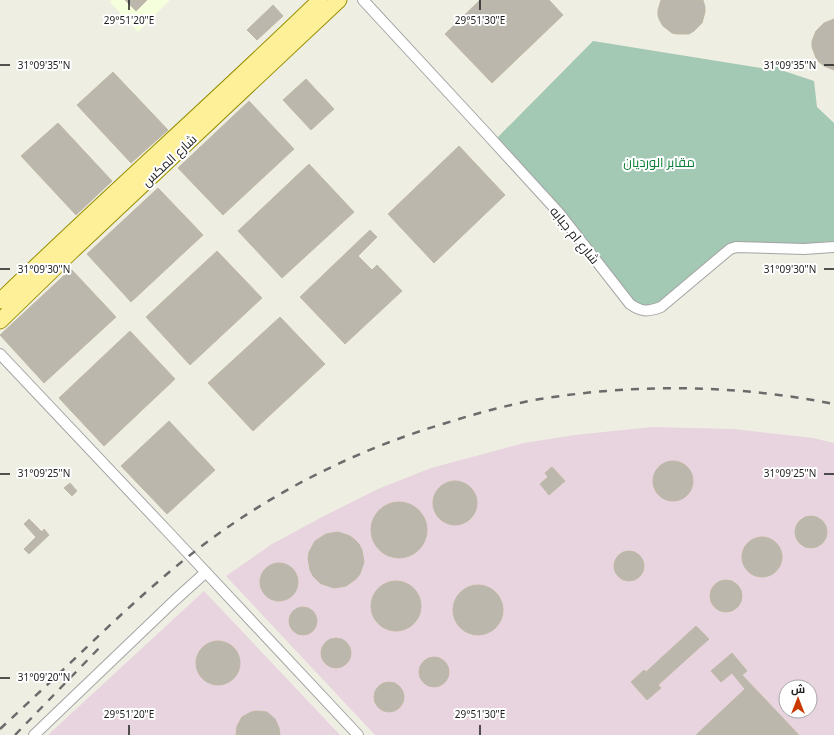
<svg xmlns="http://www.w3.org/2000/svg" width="834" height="735" font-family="'Noto Sans',Cairo,sans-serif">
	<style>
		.industrial { fill: #e8d4df; fill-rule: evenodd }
		.education { fill: #f5ffdb }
		.cemetery { fill: #a3c8b3 }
		.building { fill: #bbb7ac; stroke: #c0b9a5 }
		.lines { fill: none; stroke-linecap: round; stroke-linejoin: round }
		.minor-casing { stroke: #a4a4a4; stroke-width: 12 }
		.primary-casing { stroke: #968f00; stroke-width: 17 }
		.minor { stroke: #fff; stroke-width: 10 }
		.primary { stroke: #feef99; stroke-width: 15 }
		.rail { stroke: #6b6b6b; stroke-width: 2.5; stroke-dasharray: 8 8; stroke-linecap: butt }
		.ticks { fill: none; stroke: #1d1d1d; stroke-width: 1.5 }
		.labels { text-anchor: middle; stroke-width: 4; stroke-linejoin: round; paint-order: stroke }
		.street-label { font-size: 13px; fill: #1d1d1d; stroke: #fff }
		.park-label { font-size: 13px; fill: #097d34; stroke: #fff }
		.ticks-label { font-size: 10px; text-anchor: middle; fill: #1d1d1d; stroke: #fff; stroke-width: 4; stroke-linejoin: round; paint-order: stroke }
	</style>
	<rect width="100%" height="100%" fill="#efeee3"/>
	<path class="industrial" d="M652,427L734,429L813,438L834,443V735H375L226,576L272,544L322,517L378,489L431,468L524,443L575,435ZM786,687H810V711H786Z
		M204,591L340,735H48L88,698Z"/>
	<path class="education" d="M112,0H170L138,32L110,2Z"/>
	<path class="cemetery" d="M593,41L773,70L778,65L784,71L814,81L817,107L834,123V242L792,245L735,242L656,304L651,306L639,305L634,300L497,138Z"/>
	<path class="building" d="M125,0H147L136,11Z
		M480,0H549L563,15L492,83L445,34Z
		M661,0H703L705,7V12L702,23L694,31L689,34H677L672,33L663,26L660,21L658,16V10Z
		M273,5L283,16L257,40L247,30Z
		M834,19V70L824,66L819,62L816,58L812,47V41L816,31L824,23Z
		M113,72L168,130L131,163L77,105Z
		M306,79L334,109L311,130L283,100Z
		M249,101L294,149L223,215L178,168Z
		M58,123L112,181L76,215L21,156Z
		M459,146L505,195L434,263L388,214Z
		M309,164L354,212L282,278L238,231Z
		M158,188L203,235L131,302L87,254Z
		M370,230L377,237L358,256L372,270L377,265L402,291L345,344L300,297Z
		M217,251L262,298L190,365L146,317Z
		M71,269L116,317L44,383L0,335Z
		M280,317L325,364L253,431L208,383Z
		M130,331L175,379L104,446L59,398Z
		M169,421L215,470L167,514L121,466Z
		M653 481a20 20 0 1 1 40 0a20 20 0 1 1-40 0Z
		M552,467L565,481L549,495L540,484L548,477L545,473Z
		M433 503a22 22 0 1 1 44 0a22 22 0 1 1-44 0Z
		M70,483L77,491L72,496L64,488Z
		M371 530a28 28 0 1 1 56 0a28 28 0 1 1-56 0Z
		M795 532a16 16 0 1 1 32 0a16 16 0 1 1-32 0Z
		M29,519L42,532L44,529L49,535L29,554L24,549L36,537L24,524Z
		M338,532L350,536L355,540L359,544L362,550L364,562L360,574L356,579L346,586L334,588L322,584L325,582L321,584L313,576L310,570L308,558L309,552L315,541L326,534Z
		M742 557a20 20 0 1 1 40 0a20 20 0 1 1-40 0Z
		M614 566a15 15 0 1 1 30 0a15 15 0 1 1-30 0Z
		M260 582a19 19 0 1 1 38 0a19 19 0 1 1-38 0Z
		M710 596a16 16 0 1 1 32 0a16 16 0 1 1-32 0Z
		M371 606a25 25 0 1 1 50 0a25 25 0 1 1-50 0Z
		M453 610a25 25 0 1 1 50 0a25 25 0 1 1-50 0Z
		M289 621a14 14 0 1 1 28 0a14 14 0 1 1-28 0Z
		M696,626L709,639L658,685L661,688L647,700L631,682L644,670L646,672Z
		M321 653a15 15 0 1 1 30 0a15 15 0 1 1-30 0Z
		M196 663a22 22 0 1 1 44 0a22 22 0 1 1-44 0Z
		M732,653L747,671L742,675L799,735H696L745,689L732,673L721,682L711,671Z
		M419 672a15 15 0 1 1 30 0a15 15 0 1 1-30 0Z
		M374 697a15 15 0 1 1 30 0a15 15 0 1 1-30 0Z
		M256,711L267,712L275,719L279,728L280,735H236L237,726L242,717L251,712Z"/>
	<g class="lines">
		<g class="minor-casing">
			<path id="minor" d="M363,0L486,133L559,213L630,304C641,312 648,312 661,307L730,249L736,247L804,249L834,247
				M0,354L171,535L358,735
				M34,735L175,600L206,572"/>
		</g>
		<g class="primary-casing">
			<path id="primary" d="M0,301C105,199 215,102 320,0
				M0,321L70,253L339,0"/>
		</g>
		<use href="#minor" class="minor"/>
		<use href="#primary" class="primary"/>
		<path class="rail" d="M0,729C30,701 60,673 89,645C130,606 172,567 218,534C288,484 365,447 446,423C474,414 501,407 529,401C630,383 734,384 834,404
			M15,735L104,643"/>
	</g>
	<path class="ticks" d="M129,0V10M480,0V10M0,65H10M824,65H834M0,269H10M824,269H834M0,474H10M824,474H834M0,678H10M129,725V735M480,725V735"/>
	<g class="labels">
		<g class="street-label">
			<text transform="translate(169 160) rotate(-43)" y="5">شارع المكس</text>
			<text transform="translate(575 235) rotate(51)" y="5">شارع ام جبابه</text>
		</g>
		<g class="park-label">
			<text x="659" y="167">مقابر الورديان</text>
		</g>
	</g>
	<g class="ticks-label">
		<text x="129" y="24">29°51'20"E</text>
		<text x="480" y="24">29°51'30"E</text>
		<text x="44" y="69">31°09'35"N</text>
		<text x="790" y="69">31°09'35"N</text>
		<text x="44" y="273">31°09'30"N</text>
		<text x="790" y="273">31°09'30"N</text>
		<text x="44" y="477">31°09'25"N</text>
		<text x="790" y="477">31°09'25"N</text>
		<text x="44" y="681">31°09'20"N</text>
		<text x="129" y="718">29°51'20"E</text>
		<text x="480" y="718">29°51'30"E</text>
	</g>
	<g transform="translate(798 699)"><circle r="19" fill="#ffffff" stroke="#a5a5a5"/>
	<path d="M0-3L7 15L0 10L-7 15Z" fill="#ca3a00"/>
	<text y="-6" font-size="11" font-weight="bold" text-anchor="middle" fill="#1d1d1d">ش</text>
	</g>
</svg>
